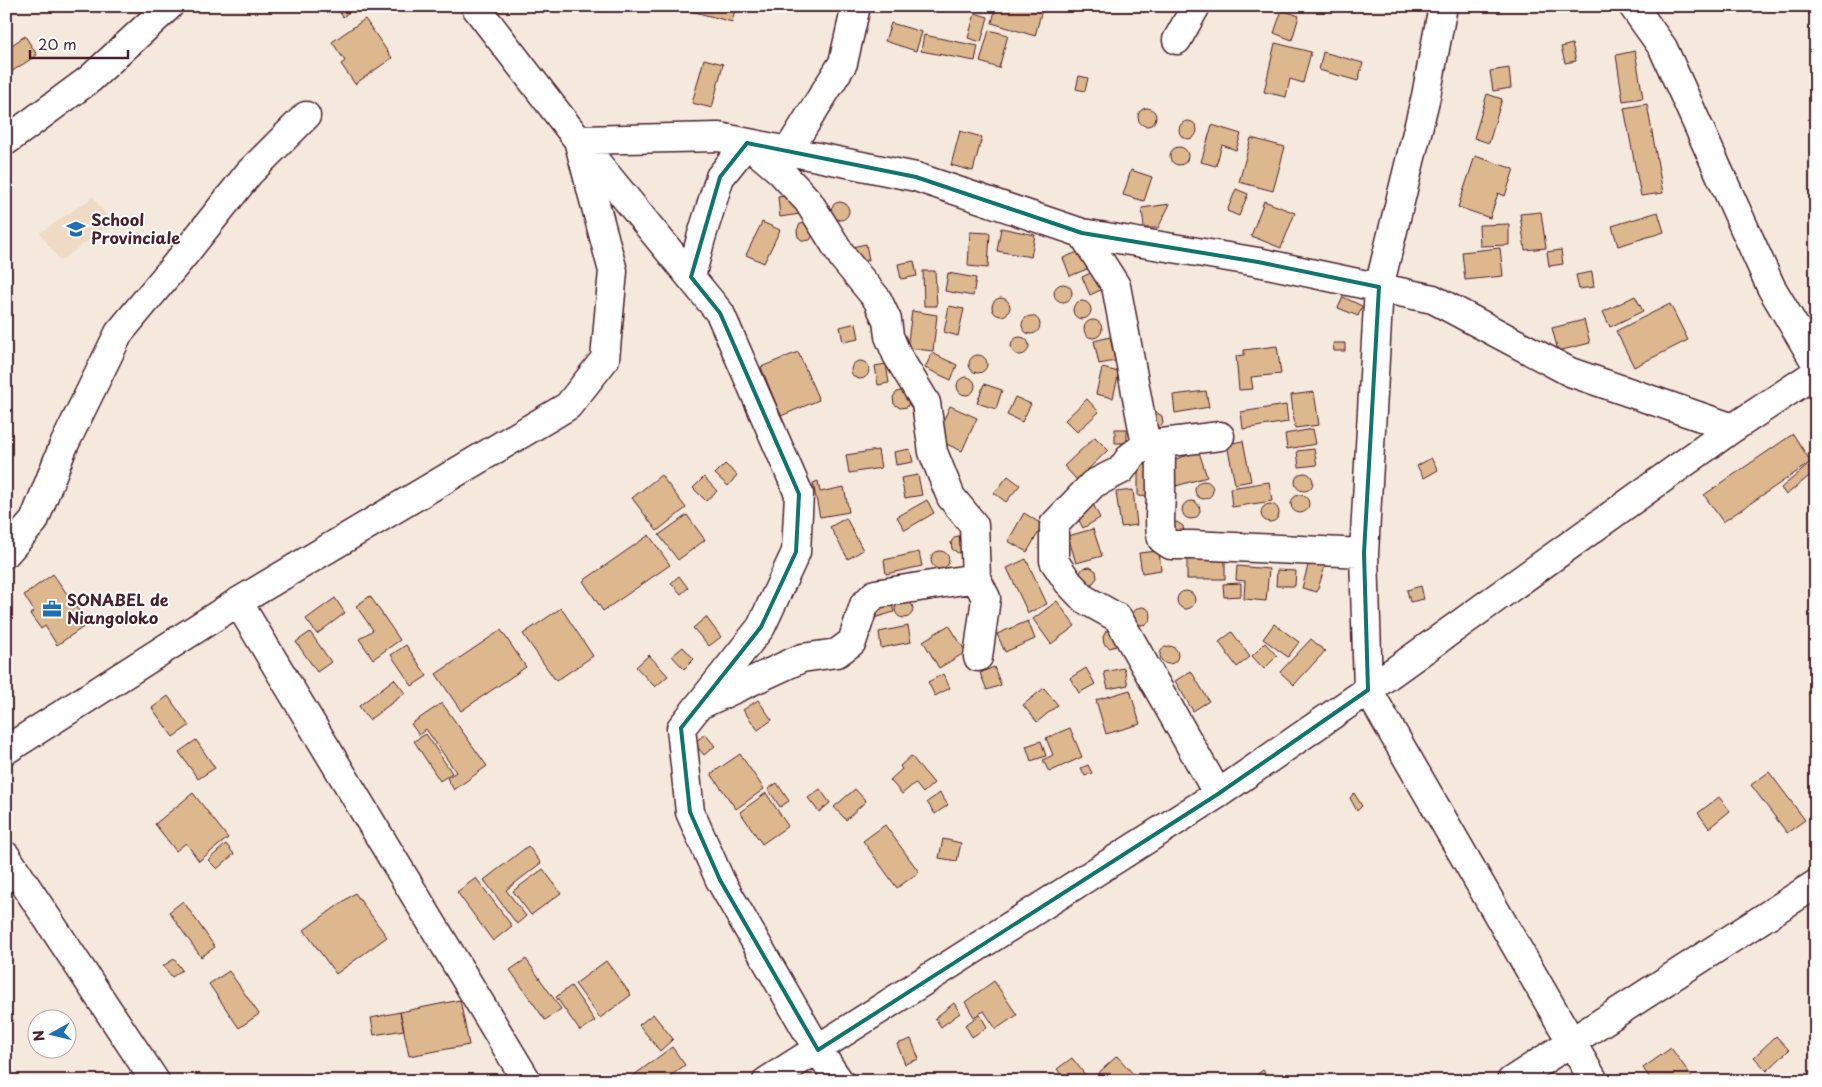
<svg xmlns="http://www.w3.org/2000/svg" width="1822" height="1087" font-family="'Playpen Sans',sans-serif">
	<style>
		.built { fill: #eedac5 }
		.building { fill: #ddb78e; stroke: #4a1f2b }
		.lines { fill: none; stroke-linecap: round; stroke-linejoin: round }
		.minor-casing { stroke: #4a1f2b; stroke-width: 31 }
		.highway-casing { stroke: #4a1f2b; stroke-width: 31 }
		.minor { stroke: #fff; stroke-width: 28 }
		.highway { stroke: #fff; stroke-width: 28 }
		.marked { fill: none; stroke: #0f766e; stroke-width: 4; stroke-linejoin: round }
		.labels { text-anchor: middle; stroke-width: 4; stroke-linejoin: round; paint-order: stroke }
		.poi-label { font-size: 16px; font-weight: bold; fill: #4a1f2b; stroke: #fff; text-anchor: start }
	</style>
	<rect width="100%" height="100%" fill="#f5e9dd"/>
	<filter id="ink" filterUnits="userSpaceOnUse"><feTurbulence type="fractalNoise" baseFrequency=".02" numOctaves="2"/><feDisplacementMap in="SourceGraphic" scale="10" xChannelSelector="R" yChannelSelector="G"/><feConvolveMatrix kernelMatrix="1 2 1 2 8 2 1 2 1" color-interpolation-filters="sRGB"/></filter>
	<g filter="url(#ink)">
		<path class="built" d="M93,197L112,224L60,261L40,233Z"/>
		<path class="building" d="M335,6H356L343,17Z
			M681,6H736L732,22L680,8Z
			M875,6H893L892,11Z
			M996,6H1043L1035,36L992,23Z
			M1282,10L1299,16L1292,40L1274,33Z
			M975,13L988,17L981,42L968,38Z
			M365,19L392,58L355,84L341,64L345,61L332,42Z
			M891,23L922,32L916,51L885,41Z
			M989,30L1008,35L999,68L980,62Z
			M924,35L978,46L975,61L921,51Z
			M25,36L37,55L8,74L6,72V49Z
			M1275,43L1311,52L1303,83L1290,79L1286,97L1264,92Z
			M1572,44L1576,61L1565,63L1561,47Z
			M1635,51L1643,98L1623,101L1616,55Z
			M1323,52L1363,63L1358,81L1319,70Z
			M704,59L723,64L712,108L692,103Z
			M1509,68L1511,88L1493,91L1490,71Z
			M1079,76L1088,78L1085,91L1076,89Z
			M1487,94L1502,99L1489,143L1474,138Z
			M1647,104L1663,193L1641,196L1624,108Z
			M1138 117a9 9 0 1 1 18 0a9 9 0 1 1-18 0Z
			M1179 130a9 9 0 1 1 18 0a9 9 0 1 1-18 0Z
			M1212,125L1241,134L1236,150L1222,145L1216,166L1201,162Z
			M960,131L982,137L973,171L951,165Z
			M1251,138L1285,147L1273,191L1239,182Z
			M1170 156a9 9 0 1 1 18 0a9 9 0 1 1-18 0Z
			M1475,156L1514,169L1505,196L1498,193L1490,218L1458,207Z
			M1131,170L1152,177L1144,201L1123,195Z
			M1236,189L1248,194L1239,216L1227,211Z
			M798,194L800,214L780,217L778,197Z
			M1264,201L1295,213L1281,248L1251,236Z
			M831 211a9 9 0 1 1 18 0a9 9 0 1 1-18 0Z
			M1170,204L1158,228H1144L1142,208Z
			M1541,212L1546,248L1525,250L1520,214Z
			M1658,212L1664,232L1618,246L1612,226Z
			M762,222L780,230L764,263L746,255Z
			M807,223L814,234L810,240L803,241L798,237L797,230L800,224Z
			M1509,224V245L1480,246L1479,225Z
			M1001,228L1035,235L1031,257L997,251Z
			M970,232L990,233L988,268L968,266Z
			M866,244L869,260L855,262L852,247Z
			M1500,248L1503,276L1465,280L1462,252Z
			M1561,250L1563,264L1549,266L1547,252Z
			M1080,251L1087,269L1070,276L1063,258Z
			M914,261L917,276L901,279L898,264Z
			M1099,269L1107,287L1090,295L1082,277Z
			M923,271H935L937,306H924Z
			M1592,272L1594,287L1579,289L1576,275Z
			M948,273L976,278L973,296L945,291Z
			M1054 293a9 9 0 1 1 18 0a9 9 0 1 1-18 0Z
			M1635,296L1643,311L1610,327L1603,312Z
			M1343,297L1362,306L1358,316L1338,308Z
			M992 307a9 9 0 1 1 18 0a9 9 0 1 1-18 0Z
			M1073 310a9 9 0 1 1 18 0a9 9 0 1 1-18 0Z
			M1670,304L1688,340L1634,367L1616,331Z
			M949,306L964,309L958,336L944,332Z
			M912,311L937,315L933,351L907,348Z
			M1022 325a9 9 0 1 1 18 0a9 9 0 1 1-18 0Z
			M1584,320L1590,343L1558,351L1552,328Z
			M1084 329a9 9 0 1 1 18 0a9 9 0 1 1-18 0Z
			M856,323L859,339L843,342L840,327Z
			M1110,337L1115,361L1099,364L1094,341Z
			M1011 346a9 9 0 1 1 18 0a9 9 0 1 1-18 0Z
			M1333,343H1345V351H1334Z
			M1277,346L1281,374L1251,377L1253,389L1239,390L1236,356L1244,355V350Z
			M798,352L819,400L781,416L761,367Z
			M932,353L957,365L951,380L925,368Z
			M969 364a9 9 0 1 1 18 0a9 9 0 1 1-18 0Z
			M851 370a9 9 0 1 1 18 0a9 9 0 1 1-18 0Z
			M886,364L889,383L878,385L875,366Z
			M1102,368L1119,372L1113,398L1096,394Z
			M957 386a9 9 0 1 1 18 0a9 9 0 1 1-18 0Z
			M984,384L1002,390L996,409L977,403Z
			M904,390L910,401L907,407L900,408L894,404L893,397L897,392Z
			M1206,391L1209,407L1175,413L1173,395Z
			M1314,392L1319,425L1295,428L1291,395Z
			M1015,397L1031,404L1022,422L1007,415Z
			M1087,399L1099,412L1077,432L1065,420Z
			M1286,405L1288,422L1243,429L1241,412Z
			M950,406L977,418L962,451L935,439Z
			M1156,412L1162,416L1163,423L1159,428L1152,430L1149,414Z
			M1115,429H1127V443H1115Z
			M1313,429L1316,444L1287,449L1285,434Z
			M1793,434L1811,462L1723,522L1704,495Z
			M1095,437L1108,450L1077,480L1064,466Z
			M1243,441L1251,481L1235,484L1227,444Z
			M910,449L913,462L896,465L894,452Z
			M1314,449L1317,465L1299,467L1297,451Z
			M878,450L881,468L849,473L846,455Z
			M1199,452L1207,477L1176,486L1169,461Z
			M1431,458L1438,470L1424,478L1417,466Z
			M1138,461H1152L1151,497L1138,496Z
			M725,464L737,475L728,486L715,474Z
			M1807,466L1813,473L1786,495L1781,488Z
			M1295 482a9 9 0 1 1 18 0a9 9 0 1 1-18 0Z
			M661,475L686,508L657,531L632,498Z
			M918,475L922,495L905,498L901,478Z
			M1008,476L1020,485L1006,502L994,493Z
			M704,477L717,491L706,501L693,488Z
			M818,481L820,492L844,487L849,512L820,517L813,483Z
			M1195 490a9 9 0 1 1 18 0a9 9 0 1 1-18 0Z
			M1269,482L1272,501L1232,507L1230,488Z
			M1133,490L1137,525L1121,527L1116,492Z
			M1291 504a9 9 0 1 1 18 0a9 9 0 1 1-18 0Z
			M927,500L934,513L905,530L897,517Z
			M1182 510a9 9 0 1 1 18 0a9 9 0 1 1-18 0Z
			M1093,504L1100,518L1083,528L1075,513Z
			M1261 513a9 9 0 1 1 18 0a9 9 0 1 1-18 0Z
			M1024,513L1043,525L1027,552L1008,541Z
			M687,515L705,540L678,560L659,535Z
			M846,518L863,550L848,559L830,527Z
			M1177,522L1183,526L1184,533L1173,540L1170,523Z
			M1093,529L1102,556L1076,563L1068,536Z
			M649,535L670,565L603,611L583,581Z
			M962,535L965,552L958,553L952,549L951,542L955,537Z
			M1159,551L1161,570L1142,573L1139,553Z
			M931 560a9 9 0 1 1 18 0a9 9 0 1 1-18 0Z
			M919,552L922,566L886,574L884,560Z
			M1187,554H1225V579H1187Z
			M1026,559L1047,604L1028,613L1007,568Z
			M1309,562L1325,566L1317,592L1302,588Z
			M1237,566L1269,569L1266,601L1244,599L1245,581L1236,580Z
			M1090,567L1096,571L1097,578L1093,583L1086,585L1079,574L1083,568Z
			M1277,570L1296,571L1295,586H1276Z
			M53,574L88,624L57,645L45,626L41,629L30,614L34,611L24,595Z
			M679,576L688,588L681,594L671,583Z
			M1241,583V596L1224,597L1223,584Z
			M1421,586L1424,599L1410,602L1407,590Z
			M1177 600a9 9 0 1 1 18 0a9 9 0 1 1-18 0Z
			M370,596L400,640L373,659L359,639L373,630L356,606Z
			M335,598L345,613L317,634L306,619Z
			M895 609a9 9 0 1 1 18 0a9 9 0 1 1-18 0Z
			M891,601L894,612L874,618L871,607Z
			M1057,601L1075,626L1051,644L1033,619Z
			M1133 616a9 9 0 1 1 18 0a9 9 0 1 1-18 0Z
			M561,608L593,656L556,681L523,634Z
			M706,617L721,637L709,646L693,628Z
			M1028,621L1035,639L1005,652L997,634Z
			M1274,624L1299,642L1288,657L1263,639Z
			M949,625L966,652L939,668L923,641Z
			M908,626L911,642L881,648L879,632Z
			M501,630L526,667L461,711L436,674Z
			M1113,630L1120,640L1116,646L1110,648L1104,644L1103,637L1106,631Z
			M310,632L331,662L317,672L296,642Z
			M1232,632L1250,657L1237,667L1219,642Z
			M1311,639L1325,651L1294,685L1280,672Z
			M1265,643L1277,656L1264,669L1252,656Z
			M406,645L427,676L412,686L391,655Z
			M1160 655a9 9 0 1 1 18 0a9 9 0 1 1-18 0Z
			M683,647L694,659L684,669L672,656Z
			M649,655L668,676L655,687L636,667Z
			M994,667L1001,685L987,690L980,673Z
			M1086,668L1095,684L1079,693L1070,678Z
			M1124,668L1128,685L1108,689L1104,672Z
			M1191,671L1209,701L1193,711L1175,681Z
			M943,674L950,688L935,696L928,682Z
			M394,679L405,693L369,720L359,706Z
			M1044,688L1058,705L1037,722L1023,705Z
			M1130,690L1140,724L1106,734L1096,700Z
			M168,696L189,726L173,737L152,708Z
			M758,700L772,720L758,730L743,710Z
			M442,703L487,766L454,790L447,778L456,772L426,729L419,735L411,724Z
			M1070,728L1082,757L1049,772L1043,760L1053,755L1046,738Z
			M426,734L452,773L440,781L414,741Z
			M705,734L715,746L704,755L694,743Z
			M196,740L215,768L198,779L179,752Z
			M1041,741L1046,756L1031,761L1026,746Z
			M740,754L764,789L736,809L711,774Z
			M911,756L934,783L923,793L915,783L902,794L890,780L902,769L900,766Z
			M1088,765L1092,773L1085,776L1081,768Z
			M1769,772L1805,820L1787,833L1751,785Z
			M777,783L789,801L780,807L768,789Z
			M820,789L830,803L819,812L808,798Z
			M855,789L866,801L846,820L834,807Z
			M193,793L228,838L199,861L186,843L176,851L155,824Z
			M766,793L788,826L762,844L740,812Z
			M940,793L948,805L935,814L927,802Z
			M1354,793L1362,806L1357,811L1350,798Z
			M1719,797L1730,811L1709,828L1698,813Z
			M885,825L919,872L897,888L863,841Z
			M943,839L961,843L957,861L939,858Z
			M226,844L234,854L217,869L208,860Z
			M528,846L541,863L506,890L526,916L517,924L484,880Z
			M543,869L561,893L531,915L513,891Z
			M476,878L512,926L493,941L457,892Z
			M355,893L387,937L336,974L304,930Z
			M183,901L215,947L201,957L169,912Z
			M174,959L182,970L172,977L163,966Z
			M526,959L561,1009L545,1020L510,970Z
			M606,961L631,995L600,1018L575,984Z
			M229,971L259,1014L239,1028L209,984Z
			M994,981L1017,1015L996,1029L984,1011L974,1017L965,1002Z
			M571,986L595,1021L580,1031L556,997Z
			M460,1000L469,1045L409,1056L400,1012Z
			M954,1003L960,1013L941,1027L935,1018Z
			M400,1012L404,1030L374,1035L371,1018Z
			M653,1014L673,1039L660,1051L639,1025Z
			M980,1015L987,1027L972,1037L965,1025Z
			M1776,1036L1789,1050L1767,1071L1754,1057Z
			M911,1039L919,1059L905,1064L897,1044Z
			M672,1047L685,1065L664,1081H626Z
			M1671,1048L1695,1081H1652L1643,1068Z
			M1117,1056L1135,1076L1130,1081H1094L1092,1079Z
			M1072,1058L1090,1081H1066L1057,1069Z
			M1263,1070L1271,1081H1248Z"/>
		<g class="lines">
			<g class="minor-casing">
				<path id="minor" d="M1443,6L1426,96L1379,287L1364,553L1368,690L1594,1081
					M1633,6L1663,48L1771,287L1816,363
					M1177,40L1196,6
					M578,140L719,137L916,177L1082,233L1258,262L1433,299L1570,372L1733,428
					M578,140L720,313L799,494L796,552L761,627L681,728L690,812L720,880L818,1050L839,1081
					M6,141L90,79L169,6
					M788,151L843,63L856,6
					M1082,233L1116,286L1146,445
					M691,277L701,238L720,177L747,143L780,171L808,201L844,259L877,299L887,320L889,336L897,355L926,403L933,452L951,497L974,525L976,578L986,598L978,657
					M1162,444C1160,461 1161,474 1161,492C1161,508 1158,524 1162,539L1171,545H1191L1364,553
					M6,553L34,521L63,447L119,333L183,256L249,173L306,116
					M238,602L568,406L605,359L613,271L578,140L475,6
					M704,703L802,658L837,653L852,642L864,605L875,594L976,578
					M6,750L238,602L527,1081
					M1218,794L1118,618L1084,599L1068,582L1054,561V525L1093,484L1121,470L1131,456L1146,445L1220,436
					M767,1081L1218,794L1368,690L1733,428L1816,373
					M1511,1081L1816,884"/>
			</g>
			<g class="highway-casing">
				<path id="highway" d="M6,856L155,1081"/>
			</g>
			<use href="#minor" class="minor"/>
			<use href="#highway" class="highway"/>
		</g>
	</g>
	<path class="marked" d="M747,143L916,177L1082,233L1258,262L1379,287L1364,553L1368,690L1218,794L818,1050L720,880L690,812L681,728L761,627L796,552L799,494L720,313L691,277L720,177Z"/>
	<defs>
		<g id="school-bare" transform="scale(1.5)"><path d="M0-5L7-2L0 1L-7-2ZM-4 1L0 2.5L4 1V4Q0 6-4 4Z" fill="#1f6fb2" stroke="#fff" stroke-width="2.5" paint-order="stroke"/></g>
		<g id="office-bare" transform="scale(1.5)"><path d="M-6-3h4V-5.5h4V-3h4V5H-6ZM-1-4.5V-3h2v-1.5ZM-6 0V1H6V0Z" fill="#1f6fb2" stroke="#fff" stroke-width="2.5" paint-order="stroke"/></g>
	</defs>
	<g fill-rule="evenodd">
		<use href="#school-bare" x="76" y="229"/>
		<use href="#office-bare" x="52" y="609"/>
	</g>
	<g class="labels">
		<g class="poi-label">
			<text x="91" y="226">School<tspan x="91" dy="18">Provinciale</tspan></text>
			<text x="67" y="606">SONABEL de<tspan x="67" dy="18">Niangoloko</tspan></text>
		</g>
	</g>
	<rect width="1822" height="1087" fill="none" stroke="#fff" stroke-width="25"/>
	<rect x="12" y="12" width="1797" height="1062" fill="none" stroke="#4a1f2b" stroke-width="2" filter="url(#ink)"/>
	<g transform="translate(52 1034) rotate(262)"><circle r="24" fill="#ffffff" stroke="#b7a5aa"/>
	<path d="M0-4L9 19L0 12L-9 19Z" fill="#1f6fb2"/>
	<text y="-8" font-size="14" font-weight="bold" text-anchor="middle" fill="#4a1f2b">N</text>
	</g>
	<path d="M30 50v8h98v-8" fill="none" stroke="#4a1f2b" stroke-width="2.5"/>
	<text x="38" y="50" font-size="15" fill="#4a1f2b" stroke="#ffffff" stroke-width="4" paint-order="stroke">20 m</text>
</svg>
